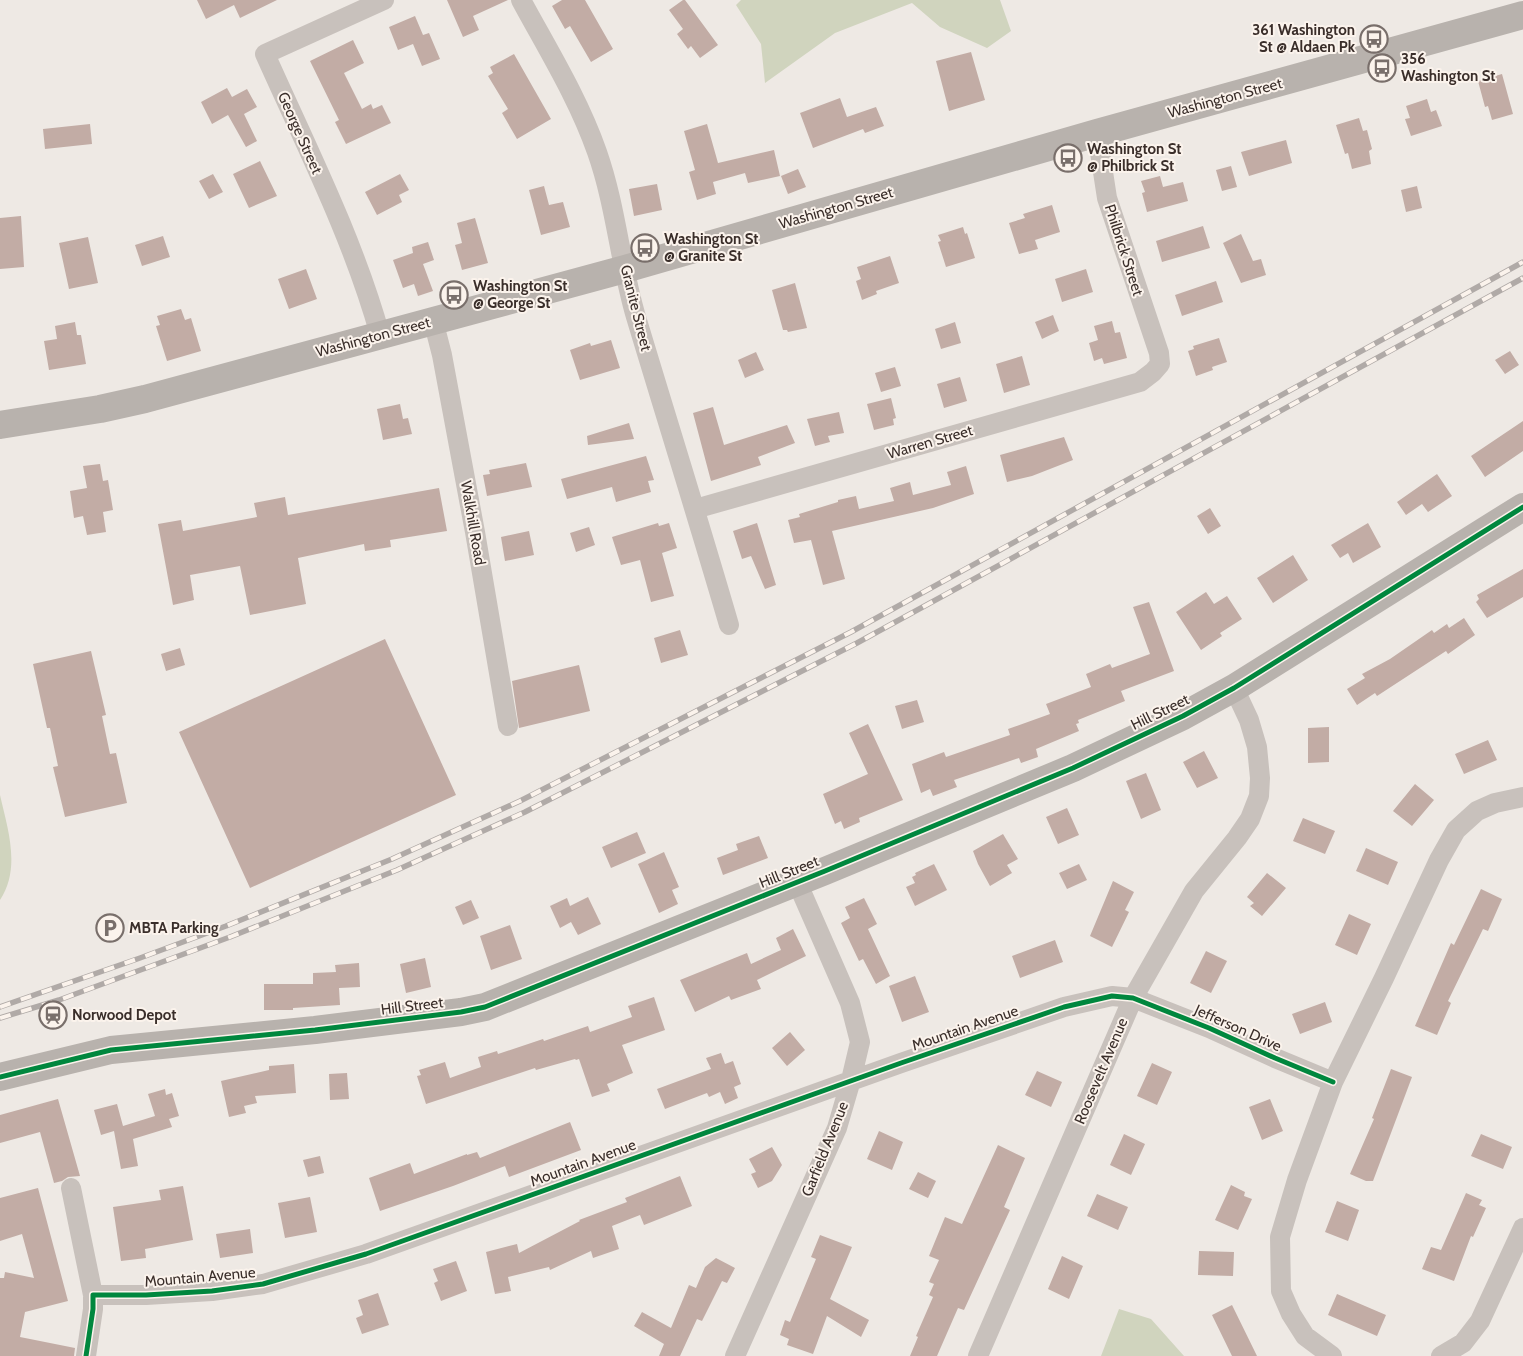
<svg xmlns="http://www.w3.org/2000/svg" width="1523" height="1356" font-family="Cabin,sans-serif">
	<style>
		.green { fill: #d0d4be }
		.building { fill: #c2aca5 }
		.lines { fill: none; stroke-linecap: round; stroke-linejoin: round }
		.street { stroke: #c8c1bc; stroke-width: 20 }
		.secondary { stroke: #b8b2ad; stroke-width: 28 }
		.rail-casing { stroke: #b0aaa7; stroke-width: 5.5 }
		.rail { stroke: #fbf3ec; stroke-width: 4; stroke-dasharray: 11; stroke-linecap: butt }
		.cycleway-casing { stroke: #fbf3ec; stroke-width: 8 }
		.cycleway { stroke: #00873e; stroke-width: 5 }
		.labels { text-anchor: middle; stroke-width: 4; stroke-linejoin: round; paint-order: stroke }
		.poi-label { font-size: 15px; font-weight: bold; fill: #3a2e2a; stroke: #fbf3ec; text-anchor: start }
		.street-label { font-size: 15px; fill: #3a2e2a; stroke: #fbf3ec }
	</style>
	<rect width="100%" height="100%" fill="#eee9e4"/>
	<path class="green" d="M741,0H1000L1011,31L987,48L940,27L912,3L835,33L765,83L761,44L736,5Z
		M0,795C8,830 21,868 0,900Z
		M1119,1309L1151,1319L1184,1356H1101Z"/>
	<path class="building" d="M197,0H277L240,18L234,5L206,19Z
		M447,0H508L473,16L479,30L463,37Z
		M562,0H585L613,49L591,62L570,26L565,29L552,6Z
		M683,0H685L718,45L700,58L691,46L688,49L677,34L683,29L669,10Z
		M415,16L423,35L429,33L440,59L422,66L413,44L398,50L389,27Z
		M353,40L364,63L344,73L362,109L371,104L373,109L382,105L391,123L346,144L335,122L339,120L310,61Z
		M971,52L985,100L949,111L936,61Z
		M514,54L551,119L517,139L502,113L508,109L488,76L493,73L490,67Z
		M1502,74L1513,114L1492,120L1488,106L1485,107L1478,81Z
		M227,88L232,97L247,89L257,107L244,114L257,141L246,147L228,115L212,124L201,102Z
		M840,98L847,117L876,107L884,126L865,133L863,129L813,148L800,113Z
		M1427,99L1431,112L1436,110L1442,126L1411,136L1405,119L1410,118L1406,106Z
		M1359,118L1363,131L1367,130L1372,149L1369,151L1371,164L1352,169L1348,153L1345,154L1336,125Z
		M90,124L92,144L45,149L43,129Z
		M707,124L718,163L774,150L780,176L748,183L745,173L713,182L716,194L697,200L689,172L695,170L684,131Z
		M1286,140L1292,163L1249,176L1241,152Z
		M260,161L277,196L249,208L233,174Z
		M1231,166L1237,187L1222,191L1216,170Z
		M798,169L806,187L788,194L781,176Z
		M213,174L223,192L209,199L199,181Z
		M400,174L409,190L399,195L402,202L377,215L365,192Z
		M1160,176L1163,187L1183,182L1188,201L1147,212L1142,193L1145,192L1141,181Z
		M657,184L662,210L634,216L629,189Z
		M544,186L549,205L563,202L570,227L541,235L529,190Z
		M1417,186L1422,208L1406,212L1401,190Z
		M1052,205L1060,232L1035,240L1038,249L1019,254L1009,223L1025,218L1023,214Z
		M21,216L24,267L0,269V218Z
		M475,218L488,263L462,270L455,245L462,243L457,223Z
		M1203,226L1210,248L1162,262L1156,241Z
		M963,227L965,234L967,233L975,258L946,267L938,242L941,241L938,235Z
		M1241,234L1253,261L1261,259L1266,275L1241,283L1223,243Z
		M163,236L170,257L142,266L135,245Z
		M88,237L98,283L69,289L59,243Z
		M428,242L434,260L423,264L433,291L418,296L414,284L403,288L393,260L413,253L412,247Z
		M890,256L899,283L876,291L877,294L862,300L856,281L861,279L857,267Z
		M306,269L317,299L289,309L278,279Z
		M1086,269L1093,292L1062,302L1055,279Z
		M1216,281L1223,302L1182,316L1175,295Z
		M795,283L807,328L788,332L787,330H783L772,290Z
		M181,309L185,320L191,318L201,351L167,361L156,326L160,325L157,316Z
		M1053,315L1059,331L1042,339L1035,322Z
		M1112,321L1115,333L1120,332L1127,358L1104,364L1102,358L1094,361L1089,343L1098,340L1094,326Z
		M75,322L77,335H81L86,364L49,370L44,341L57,339L55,326Z
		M955,322L961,343L941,349L935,329Z
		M1219,338L1227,362L1212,367L1213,370L1196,376L1188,351L1194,349L1193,346Z
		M611,340L620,368L580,380L570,350L590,343L591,346Z
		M1510,351L1519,365L1505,374L1495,360Z
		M756,352L764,370L745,378L738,360Z
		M1022,356L1030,385L1004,393L996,364Z
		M895,367L901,386L881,392L875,373Z
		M960,377L967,401L944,408L937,384Z
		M891,398L896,418L893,419L894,425L874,430L867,404Z
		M400,404L403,419L408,418L412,434L383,440L377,409Z
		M713,407L724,445L787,425L795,443L758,457L761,465L711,481L693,413Z
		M839,412L844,433L828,436L830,442L815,446L807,419Z
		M1523,421V451L1485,477L1471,456Z
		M629,423L634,439L588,445L587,436Z
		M1064,437L1073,460L1032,476L1007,482L1000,455Z
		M646,456L654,480L648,481L651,492L616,502L612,487L567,499L561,479Z
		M526,463L532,487L487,496L483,475L490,474L489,470Z
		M100,464L103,481L108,480L113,510L103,512L106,532L87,535L83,516L74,518L70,491L87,488L83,466Z
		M966,466L974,494L933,508L832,531L845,579L823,585L811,540L794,543L788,520L800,517L799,514L838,502V500L856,496L859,509L894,501L890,488L910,482L913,495L951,485L947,472Z
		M1437,474L1452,496L1428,512L1422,504L1406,515L1397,502Z
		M439,488L447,531L390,540L391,547L365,551L364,544L298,558L306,604L250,615L240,566L190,575L194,600L173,605L158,524L181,520L183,531L257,517L254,503L285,497L288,515Z
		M1210,508L1221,526L1208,534L1197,516Z
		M658,523L659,526L669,523L677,548L662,553L674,596L651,602L640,560L621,565L612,537Z
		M757,523L776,585L765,589L751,556L742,559L733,531Z
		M1368,523L1381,547L1353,563L1348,553L1340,558L1331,545Z
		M589,527L595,545L576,552L570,533Z
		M529,531L534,555L505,561L501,537Z
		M1293,555L1308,580L1273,603L1257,578Z
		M1523,569V597L1487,618L1476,602L1479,599L1477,595Z
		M1206,592L1214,604L1227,596L1242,619L1220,633L1222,636L1201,650L1176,612Z
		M1149,602L1174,671L1121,691L1125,701L1078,720L1079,723L1076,724L1079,731L1036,749L1038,757L1021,763L1019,758L954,780L957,787L933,796L930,789L921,793L912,764L944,752L946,757L1010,735L1008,729L1050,714L1046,704L1091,687L1086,674L1110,664L1112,668L1150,654L1133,607Z
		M1464,618L1475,635L1448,654L1446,651L1377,696L1375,693L1357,705L1347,689L1365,678L1362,674L1390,659L1432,630L1434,633L1447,624L1449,628Z
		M680,630L688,655L661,663L654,638Z
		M385,639L456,795L250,888L179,732Z
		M180,648L185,665L166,671L161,654Z
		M91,651L106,715L102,716L110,754L116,753L127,803L65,817L53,767L58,766L50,728H47L33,664Z
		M579,665L590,711L519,728L512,681Z
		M917,700L924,722L902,729L895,706Z
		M868,724L903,800L859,818L860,822L844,829L841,821L835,824L823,794L868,774L849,733Z
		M1329,727V762L1308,763V728Z
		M1488,740L1497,760L1464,774L1455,754Z
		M1204,751L1218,778L1197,788L1183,762Z
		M1146,773L1161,810L1141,819L1126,781Z
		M1415,784L1434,800L1412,826L1393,811Z
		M1067,808L1079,835L1058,844L1046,817Z
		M1303,818L1335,831L1325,854L1293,841Z
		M637,832L646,853L611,868L602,847Z
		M1003,834L1018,859L1007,865L1012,873L990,886L978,864L973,851Z
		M759,836L768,858L723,875L717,858L738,850L736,844Z
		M1366,848L1398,862L1388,885L1356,871Z
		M664,852L679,887L672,890L678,904L659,913L638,864Z
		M934,864L947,890L915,906L906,887L915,883L912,877L916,875L915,873Z
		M1079,864L1087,880L1067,889L1059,873Z
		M1267,873L1286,888L1262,916L1250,906L1254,903L1247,897Z
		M1113,881L1134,892L1125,910L1129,912L1112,947L1090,936Z
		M1481,889L1502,899L1488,931L1483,929L1448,1001L1451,1003L1437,1035L1415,1026L1451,943L1454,945Z
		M588,897L601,924L578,935L571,922L560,928L550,906L567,898L570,906Z
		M864,898L877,924L868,929L890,976L876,984L863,959L859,961L841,923L850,918L845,907Z
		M471,900L479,918L463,925L455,907Z
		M1349,914L1371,924L1357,955L1335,945Z
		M510,925L522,959L491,970L480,936Z
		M793,929L806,956L757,980L761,989L731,1000L729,996L695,1012L680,980L747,953L751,964L781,950L776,938Z
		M1055,940L1063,962L1020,978L1012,956Z
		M1206,951L1227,961L1211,993L1190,983Z
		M425,958L431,987L406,993L400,964Z
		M359,963L360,987L339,988L340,1005L293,1008V1010H264V984H313V973L336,972L335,965Z
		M915,976L929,1012L902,1022L889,986Z
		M654,997L665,1030L622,1045L633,1073L607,1084L610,1091L592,1097L579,1059L576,1060L575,1059L536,1070L535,1068L426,1104L417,1076L421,1075L419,1070L445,1062L450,1078L481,1067L478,1057L497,1051L498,1054L543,1039L544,1041L588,1026L590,1032L632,1017L628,1006Z
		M1325,1002L1332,1022L1300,1034L1292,1014Z
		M790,1032L805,1050L787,1066L772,1048Z
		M721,1053L725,1064L733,1061L741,1084L734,1087L738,1098L725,1104L720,1092L709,1097L707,1093L665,1109L657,1089L711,1069L706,1058Z
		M1152,1063L1172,1072L1157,1105L1137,1096Z
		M294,1064L296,1093L255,1096L257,1103L244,1106L246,1113L229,1117L221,1081L269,1070V1066Z
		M1391,1069L1412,1077L1373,1181H1366L1350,1174L1374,1119L1372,1118Z
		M1037,1071L1062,1082L1051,1107L1025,1095Z
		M347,1073L349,1099L330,1100L329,1074Z
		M165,1089L166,1095L172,1093L179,1116L169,1119L172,1127L133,1139L138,1166L121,1169L114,1131L101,1135L94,1110L117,1104L123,1126L155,1116L148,1094Z
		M58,1099L80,1176L68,1177L62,1181L54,1183L40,1132L0,1143V1115Z
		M1270,1099L1283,1131L1262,1140L1249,1107Z
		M570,1122L581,1150L509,1177L505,1166L453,1186L380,1211L369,1178L410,1163L414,1174L467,1154V1155L477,1152L480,1158Z
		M879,1131L903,1142L892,1170L867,1159Z
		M1124,1134L1145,1144L1131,1175L1110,1165Z
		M1481,1134L1512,1147L1503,1169L1471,1156Z
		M998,1145L1025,1158L1004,1207L1010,1210L964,1310L958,1308L937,1356H910L918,1337L916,1336L933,1297L929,1295L934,1284L929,1282L939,1260L929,1256L945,1217L962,1224Z
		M772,1147L782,1165L772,1181L758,1188L751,1174L756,1172L749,1159Z
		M320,1156L324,1173L308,1177L303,1160Z
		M918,1172L936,1181L928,1198L909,1189Z
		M680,1176L692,1206L644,1225L640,1215L612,1226L619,1249L593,1258L591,1251L550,1270L549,1267L508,1277L511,1291L495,1294L486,1252L517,1244L519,1253L580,1221L579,1220L627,1202L625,1198Z
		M1231,1185L1245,1192L1244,1196L1252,1199L1238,1230L1215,1220Z
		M183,1186L193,1240L145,1249L146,1258L121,1261L113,1207L161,1200L159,1190Z
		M38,1188L68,1301L25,1312L20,1337L75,1348L74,1356H0V1278H4L5,1272L34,1278L22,1234L0,1241V1198Z
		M1466,1193L1482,1200L1479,1205L1486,1208L1473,1237L1471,1236L1454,1281L1422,1269L1431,1247L1441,1250Z
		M1097,1194L1128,1207L1118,1230L1087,1216Z
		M310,1197L317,1232L285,1238L278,1203Z
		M1337,1201L1359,1210L1348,1241L1325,1232Z
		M250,1229L253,1253L220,1258L216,1234Z
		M820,1235L852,1247L830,1299L869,1320L861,1337L827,1316L813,1354L787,1345L789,1339L780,1335L785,1320L790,1322L816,1259L811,1257Z
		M1199,1251L1234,1252L1233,1276L1198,1275Z
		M1062,1256L1083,1266L1069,1299L1048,1289Z
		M716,1258L735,1268L727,1283L722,1281L702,1321L697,1319L680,1356H659L664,1344L634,1326L642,1312L671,1328L689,1285L696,1288L705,1267Z
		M456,1261L467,1291L441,1301L434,1283L438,1281L433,1269Z
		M378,1293L389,1325L362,1334L356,1318L363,1315L358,1300Z
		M1337,1294L1386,1315L1377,1336L1328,1315Z
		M1232,1305L1257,1356H1232L1212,1315Z"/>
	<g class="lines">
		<path class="street" d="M521,0C548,50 578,98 597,152C616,206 620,263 636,317C667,420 699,522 729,625
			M433,320L442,355L475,532L508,726
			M380,335C353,238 306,146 265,54L384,0
			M695,509L1140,382L1153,372L1160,364L1159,353L1107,198L1097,133
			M71,1188L93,1295
			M86,1356L93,1309V1295H146L212,1291L263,1284L366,1254L901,1063L1064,1007L1112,996L1133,998L1209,1028L1275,1058L1333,1082
			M735,1356L837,1128L851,1080L860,1042L850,1003L797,882
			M978,1356L1133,998L1194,891L1237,838L1250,819L1259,796L1260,778L1257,747L1249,720L1234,688
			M1332,1356L1305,1336L1291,1314L1281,1291L1280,1237L1297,1180L1333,1082L1384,978L1439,860L1456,830L1477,811L1495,803L1523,797
			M1441,1356L1463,1343L1480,1321L1523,1228"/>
		<path class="secondary" d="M0,425L100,409L145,399L625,269L1097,133L1523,15
			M0,1077L111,1050L315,1030L461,1012L485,1007L825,871L1073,768L1183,716L1234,688L1523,507"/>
		<g class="rail-casing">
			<path id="rail" d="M0,1007L140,958L226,926L392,859L520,801L851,632L1523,262
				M0,1018L59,1000L230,937L397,870L525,812L857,643L1523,278"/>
		</g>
		<use href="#rail" class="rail"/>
		<g class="cycleway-casing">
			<path id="cycleway" d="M0,1077L111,1050L315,1030L461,1012L485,1007L825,871L1073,768L1183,716L1234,688L1523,507
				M86,1356L93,1309V1295H146L212,1291L263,1284L366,1254L901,1063L1064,1007L1112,996L1133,998L1209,1028L1275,1058L1333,1082"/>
		</g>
		<use href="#cycleway" class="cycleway"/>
	</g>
	<defs>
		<g id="bus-ring" transform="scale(1.4375)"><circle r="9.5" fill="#fbf3ec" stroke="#796f6b" stroke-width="1.5"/><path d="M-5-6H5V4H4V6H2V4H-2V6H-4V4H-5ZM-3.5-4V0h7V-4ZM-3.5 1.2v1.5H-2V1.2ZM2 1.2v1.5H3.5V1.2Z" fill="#796f6b"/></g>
		<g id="parking-ring" transform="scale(1.4375)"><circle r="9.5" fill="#fbf3ec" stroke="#796f6b" stroke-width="1.5"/><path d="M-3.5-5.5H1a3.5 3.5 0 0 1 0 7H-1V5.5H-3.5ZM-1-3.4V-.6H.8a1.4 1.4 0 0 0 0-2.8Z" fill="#796f6b"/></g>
		<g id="station-ring" transform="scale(1.4375)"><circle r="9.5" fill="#fbf3ec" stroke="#796f6b" stroke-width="1.5"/><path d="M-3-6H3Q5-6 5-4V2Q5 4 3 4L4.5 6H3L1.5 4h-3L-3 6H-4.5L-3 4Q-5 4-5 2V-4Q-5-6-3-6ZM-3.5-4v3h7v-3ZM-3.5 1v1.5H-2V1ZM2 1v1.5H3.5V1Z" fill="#796f6b"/></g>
	</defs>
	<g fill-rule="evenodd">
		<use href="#bus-ring" x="1374" y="39"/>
		<use href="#bus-ring" x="1382" y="68"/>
		<use href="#bus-ring" x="1068" y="158"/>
		<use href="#bus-ring" x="645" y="248"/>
		<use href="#bus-ring" x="454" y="295"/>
		<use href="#parking-ring" x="110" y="928"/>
		<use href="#station-ring" x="53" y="1015"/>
	</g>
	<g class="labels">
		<g class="poi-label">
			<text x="1355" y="35" text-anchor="end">361 Washington<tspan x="1355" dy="17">St @ Aldaen Pk</tspan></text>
			<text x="1401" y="64">356<tspan x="1401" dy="17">Washington St</tspan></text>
			<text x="1087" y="154">Washington St<tspan x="1087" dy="17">@ Philbrick St</tspan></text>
			<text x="664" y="244">Washington St<tspan x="664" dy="17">@ Granite St</tspan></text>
			<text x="473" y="291">Washington St<tspan x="473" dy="17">@ George St</tspan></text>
			<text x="129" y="933">MBTA Parking</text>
			<text x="72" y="1020">Norwood Depot</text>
		</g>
		<g class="street-label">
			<text transform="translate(1225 98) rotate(-15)" y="5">Washington Street</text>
			<text transform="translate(300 133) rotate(66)" y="5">George Street</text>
			<text transform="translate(836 208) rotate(-16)" y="5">Washington Street</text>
			<text transform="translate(1124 250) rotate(72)" y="5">Philbrick Street</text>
			<text transform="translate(636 308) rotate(76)" y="5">Granite Street</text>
			<text transform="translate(373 337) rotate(-15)" y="5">Washington Street</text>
			<text transform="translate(930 442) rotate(-16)" y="5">Warren Street</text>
			<text transform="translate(473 523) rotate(80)" y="5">Walkhill Road</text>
			<text transform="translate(1160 712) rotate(-26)" y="5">Hill Street</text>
			<text transform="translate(789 872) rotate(-22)" y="5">Hill Street</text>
			<text transform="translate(412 1006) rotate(-7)" y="5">Hill Street</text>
			<text transform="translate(965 1028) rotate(-19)" y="5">Mountain Avenue</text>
			<text transform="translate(1238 1028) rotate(24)" y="5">Jefferson Drive</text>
			<text transform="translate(1101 1071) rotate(-67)" y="5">Roosevelt Avenue</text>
			<text transform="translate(825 1149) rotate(-68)" y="5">Garfield Avenue</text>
			<text transform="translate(583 1163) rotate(-20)" y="5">Mountain Avenue</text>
			<text transform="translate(200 1277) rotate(-5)" y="5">Mountain Avenue</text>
		</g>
	</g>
</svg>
